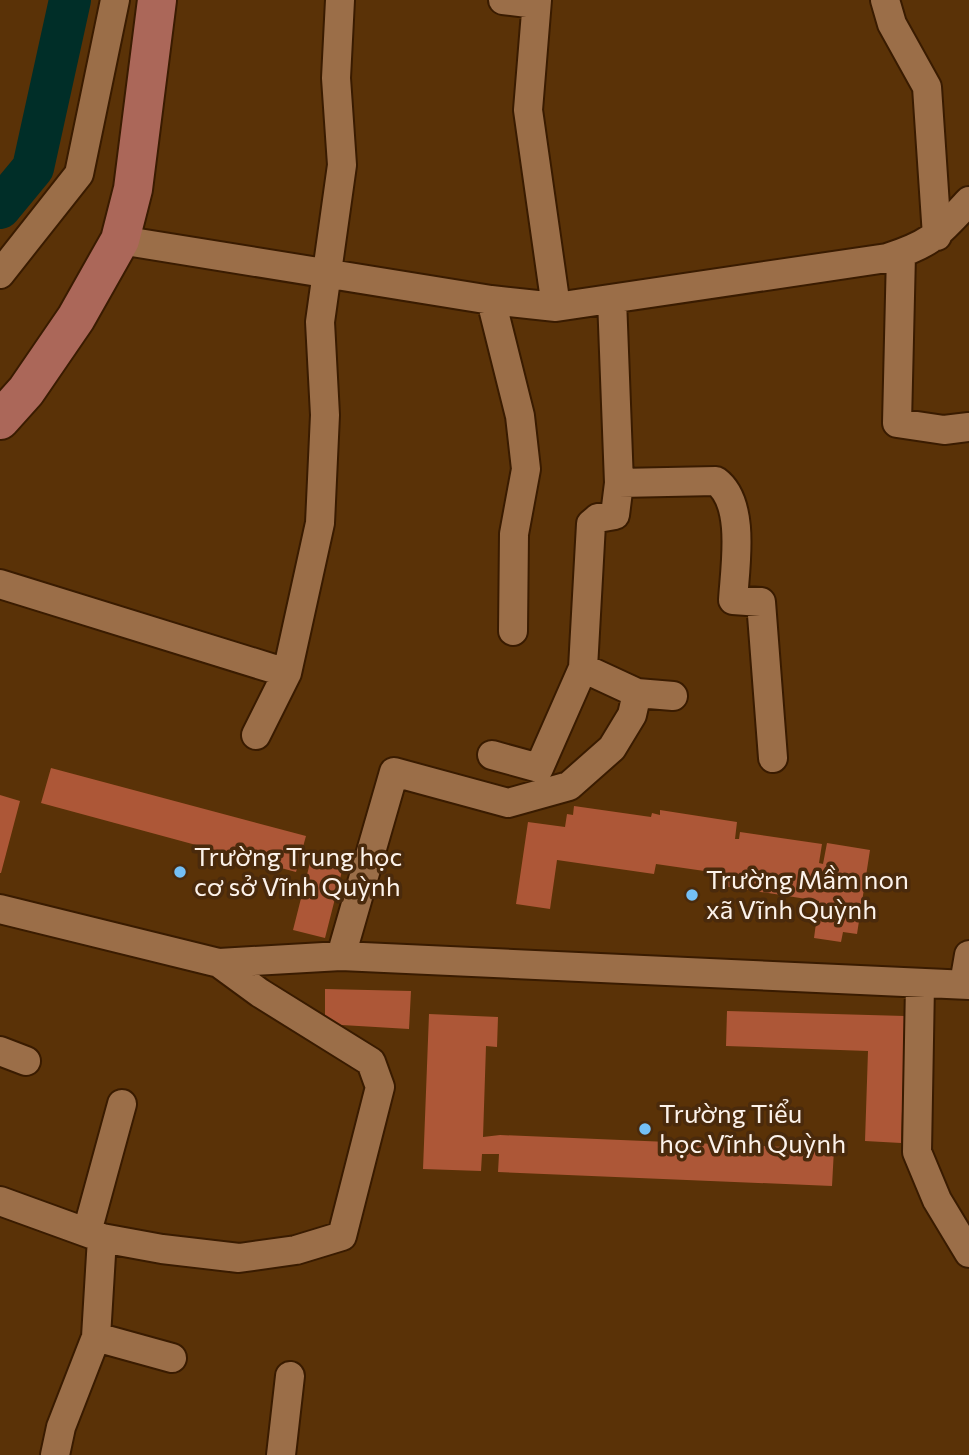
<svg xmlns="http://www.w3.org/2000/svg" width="969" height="1455" font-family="Commissioner,sans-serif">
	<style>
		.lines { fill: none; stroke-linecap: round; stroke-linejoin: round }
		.river { stroke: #002e28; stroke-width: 42 }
		.building { fill: #ad5737 }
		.street-casing { stroke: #391b00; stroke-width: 32 }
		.secondary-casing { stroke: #391b00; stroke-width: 42 }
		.street { stroke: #9b6e48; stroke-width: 28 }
		.secondary { stroke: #ab6759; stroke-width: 38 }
		.poi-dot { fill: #74c0f6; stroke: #4a2a0c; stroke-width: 2.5 }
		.labels { text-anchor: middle; stroke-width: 7; stroke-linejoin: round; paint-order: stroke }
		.poi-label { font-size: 26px; fill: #fcf2ea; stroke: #4a2a0c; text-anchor: start }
	</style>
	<rect width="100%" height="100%" fill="#5a3207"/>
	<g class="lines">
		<path class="river" d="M0,208L33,168L70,0"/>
	</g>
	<path class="building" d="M51,768L306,836L296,872L41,803Z
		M0,795L20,801L1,873H0Z
		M574,806L651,817L652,813L660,815V810L737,822L735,839H739L740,832L822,844L819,863L823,864L827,843L870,850L857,934L843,932L841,942L814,938L819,901L723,886L725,874L656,864L654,874L557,860L550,909L516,904L528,822L565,827L567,814L573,815Z
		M312,855L344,863L325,938L293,930Z
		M325,989L411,991L409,1029L325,1024Z
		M727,1011L905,1016L901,1143L865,1141L868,1051L726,1046Z
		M429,1014L498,1017L497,1047L486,1046L483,1137L500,1135L834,1149L832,1186L498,1172L499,1154H482L481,1171L423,1169Z"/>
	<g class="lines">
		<g class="street-casing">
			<path id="street" d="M503,0L536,4
				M537,0L528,110L556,307
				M885,0L892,24L927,87L937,236
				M120,240L491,300L556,307L887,258C933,243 937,235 969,201
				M901,254L897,423L944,430L969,427
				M0,274L79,174L115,0
				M612,299L619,483L716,481C746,503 735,567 733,600L761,602L773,758
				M491,300L520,416L526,469L514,534L513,631
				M0,584L287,673
				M583,668L637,693
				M256,735L287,673L320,523L325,415L320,322L342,165L336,78L340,0
				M492,755L539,768L583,668L591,524L598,518L615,515L619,483
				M0,909L219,963L341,956L969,985
				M341,956L394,772L508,803L569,786L612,748L632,715L637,693L673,696
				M920,984L917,1152L937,1200L969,1253
				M964,984L969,955
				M0,1051L26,1061
				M0,1201L102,1238L162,1249L239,1258L296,1250L342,1236L380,1087L371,1062L260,993L219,963
				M87,1232L122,1104
				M96,1337L172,1358
				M55,1455L61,1427L96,1337L102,1238
				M281,1455L290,1376"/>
		</g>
		<g class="secondary-casing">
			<path id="secondary" d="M0,420L26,391L76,318L120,240L133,189L157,0"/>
		</g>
		<use href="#street" class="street"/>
		<use href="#secondary" class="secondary"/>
	</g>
	<g class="poi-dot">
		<circle cx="180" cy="872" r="7"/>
		<circle cx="692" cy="895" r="7"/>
		<circle cx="645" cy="1129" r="7"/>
	</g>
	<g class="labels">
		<g class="poi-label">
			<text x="194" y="866">Trường Trung học<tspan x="194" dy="30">cơ sở Vĩnh Quỳnh</tspan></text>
			<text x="706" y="889">Trường Mầm non<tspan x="706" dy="30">xã Vĩnh Quỳnh</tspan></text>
			<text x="659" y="1123">Trường Tiểu<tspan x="659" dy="30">học Vĩnh Quỳnh</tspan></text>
		</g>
	</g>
</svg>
